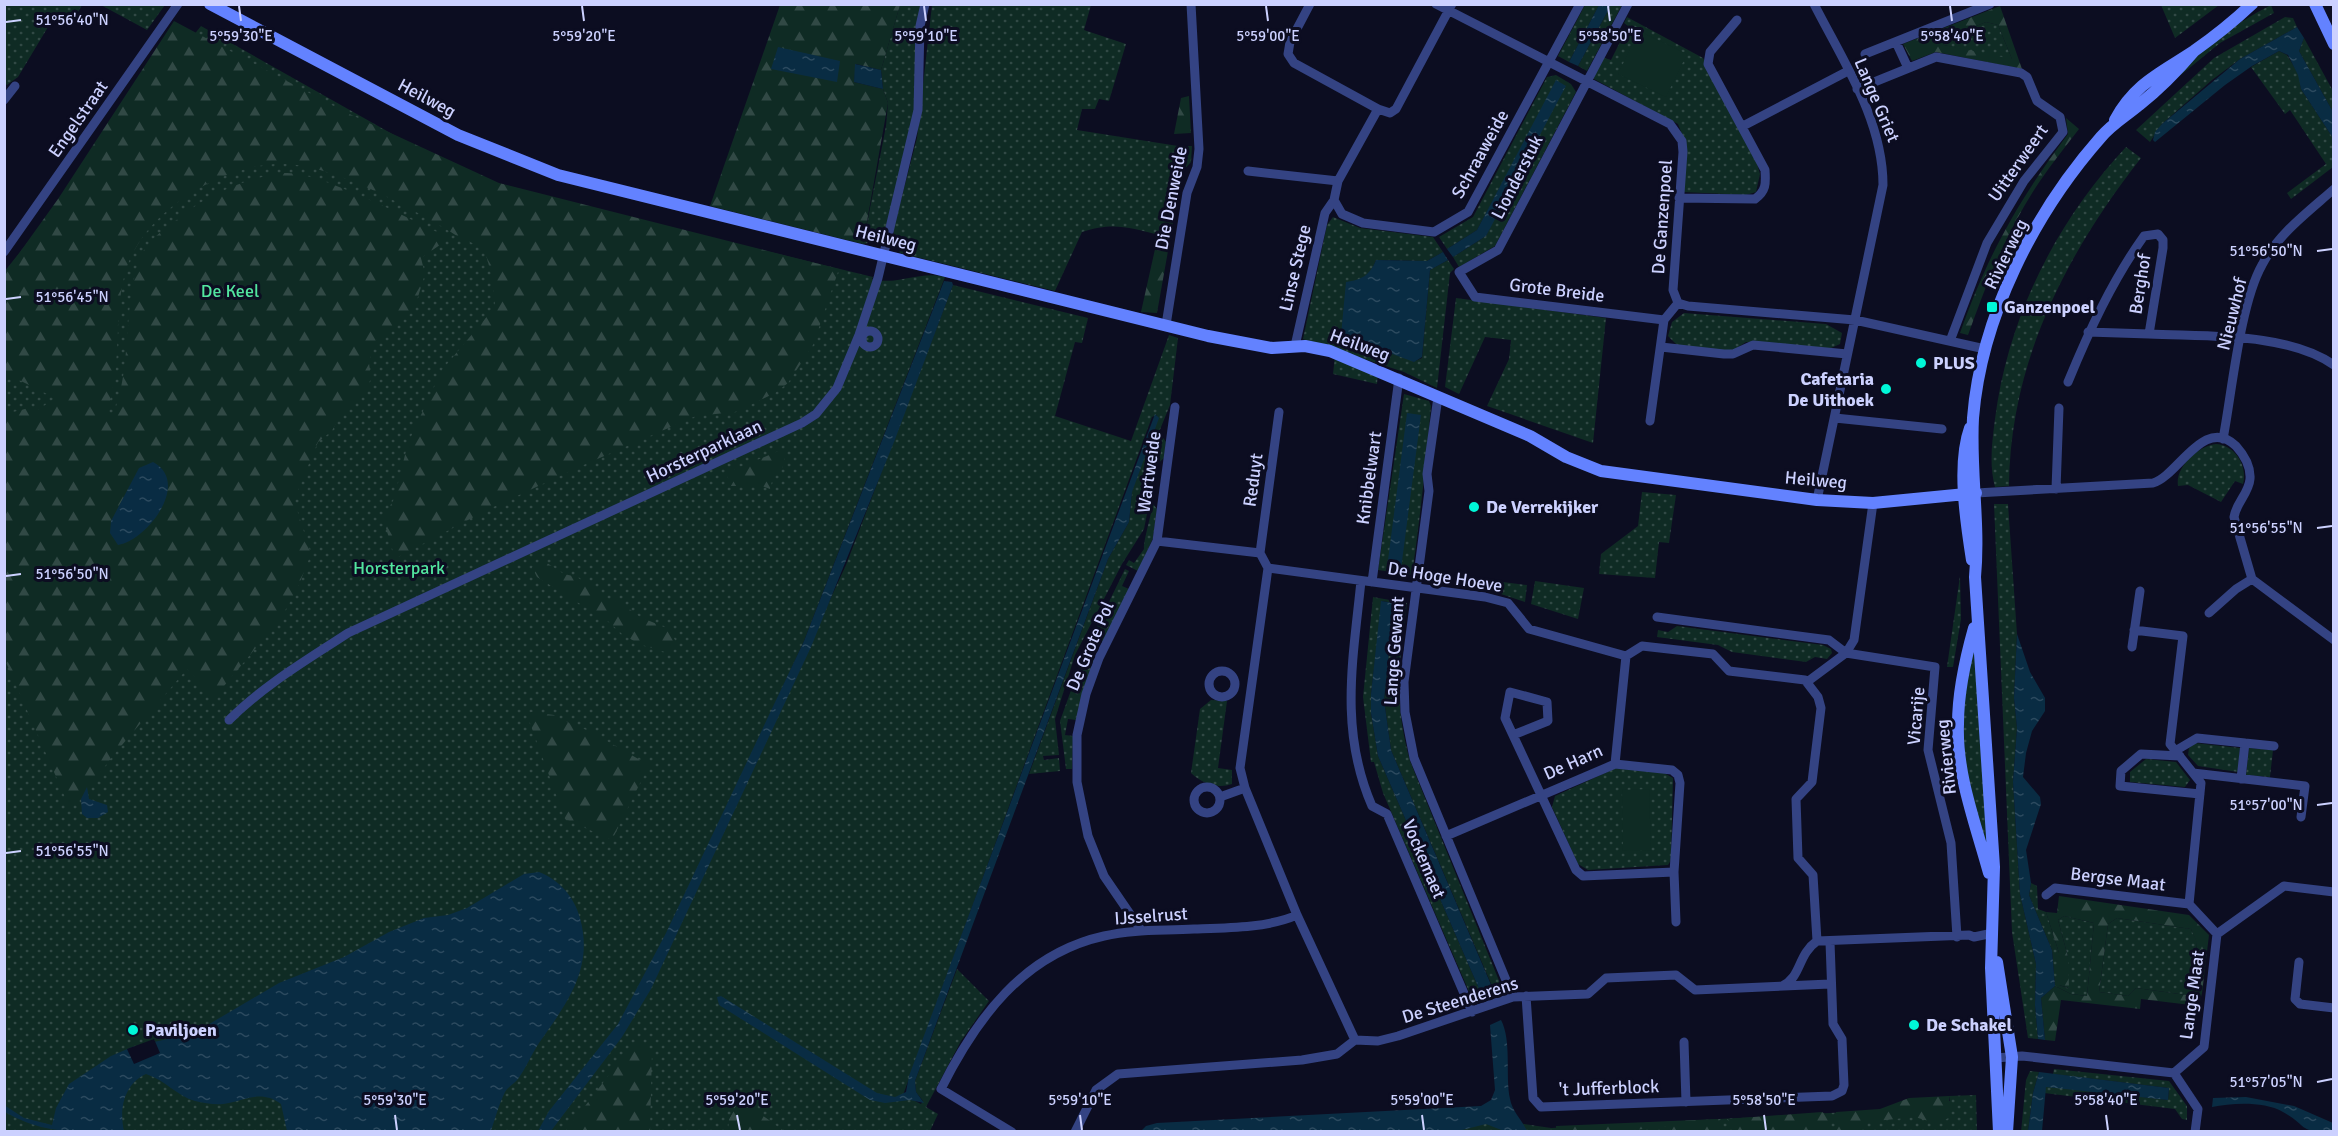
<svg xmlns="http://www.w3.org/2000/svg" width="2338" height="1136" font-family="Signika,sans-serif">
	<style>
		.grass { fill: url(#grass-dots); fill-rule: evenodd }
		.forest { fill: url(#forest-firs); fill-rule: evenodd }
		.pitch { fill: #0f2b24 }
		.water { fill: url(#water-ripples) }
		.pier { fill: #0c0d21 }
		.lines { fill: none; stroke-linecap: round; stroke-linejoin: round }
		.street { stroke: #344383; stroke-width: 9 }
		.secondary { stroke: #6382ff; stroke-width: 12 }
		.ticks { fill: none; stroke: #ccd1ff; stroke-width: 2 }
		.poi-dot { fill: #00f7d8; stroke: #0c0d21; stroke-width: 2 }
		.labels { text-anchor: middle; stroke-width: 6; stroke-linejoin: round; paint-order: stroke }
		.street-label { font-size: 18px; fill: #ccd1ff; stroke: #0c0d21 }
		.park-label { font-size: 18px; fill: #52e59f; stroke: #0c0d21 }
		.poi-label { font-size: 18px; font-weight: bold; fill: #ccd1ff; stroke: #0c0d21; text-anchor: start }
		.ticks-label { font-size: 15px; text-anchor: middle; fill: #ccd1ff; stroke: #0c0d21; stroke-width: 6; stroke-linejoin: round; paint-order: stroke }
	</style>
	<defs>
		<pattern id="grass-dots" width="8" height="8" patternUnits="userSpaceOnUse" patternTransform="scale(1.5)"><rect width="8" height="8" fill="#0f2b24"/><path d="M2 2h.1M6 6h.1" fill="none" stroke="#314945" stroke-width="1.8" stroke-linecap="round"/></pattern>
		<pattern id="forest-firs" width="22" height="20" patternUnits="userSpaceOnUse" patternTransform="scale(1.5)"><rect width="22" height="20" fill="#0f2b24"/><path d="M5 1l3.5 6h-7zM16 11l3.5 6h-7z" fill="#314945"/></pattern>
		<pattern id="water-ripples" width="26" height="14" patternUnits="userSpaceOnUse" patternTransform="scale(1.5)"><rect width="26" height="14" fill="#092c43"/><path d="M2 4q2-2 4 0t4 0M15 11q2-2 4 0t4 0" fill="none" stroke="#2c4a5f"/></pattern>
	</defs>
	<rect width="100%" height="100%" fill="#0c0d21"/>
	<path class="grass" d="M4,5H82L72,23L54,17L18,77L7,85L4,83Z
		M101,5H165L147,30Z
		M900,5H925L913,121L885,231L878,241L863,244L886,126L888,103L883,89L881,70Z
		M932,5H1091L1084,30L1126,44L1109,101L1099,99L1095,109H1082L1077,130L1178,146L1159,235C1129,227 1112,222 1082,232L1055,291L900,253L893,231L917,138Z
		M1585,5H1599L1569,62L1558,56Z
		M1611,5H1622L1587,71L1578,66Z
		M2161,5H2219L2175,38Z
		M2271,5L2274,13L2220,43L2171,83C2199,51 2233,24 2271,5Z
		M1627,17L1703,58L1756,160L1760,174L1756,192L1746,195L1683,192L1686,144L1678,124L1592,78L1602,57L1611,60L1628,26L1624,23Z
		M2285,17L2293,18L2297,27L2240,59L2212,80L2162,124L2150,142L2136,130L2214,58Z
		M1986,22L1998,25L2012,59L2007,60L1944,45L1942,40Z
		M201,26L410,144L499,186L873,277L872,279C898,286 920,270 945,277L804,641L655,962L669,949L846,565L953,285L1088,318L1082,343L1075,342L1055,416L1131,441L1169,335L1178,338L1170,405L1159,432L1166,442L1164,458L1154,467L1151,491L1145,483L1140,486L1150,499L1144,529L1122,564L1075,655L1055,719L1059,755L1043,756L1044,760L1059,758L1060,771L1029,774L1108,559L1129,522L1132,491L1157,415L1152,417L903,1095L921,1104L923,1101L916,1092L915,1081L957,969L989,1001L961,1041L926,1107L938,1114L930,1131H5L4,272Z
		M2304,38L2333,91V112L2299,51Z
		M2279,51L2287,55L2299,75L2301,89L2333,138V167L2291,199L2287,193L2326,164L2290,110L2285,114L2251,67Z
		M1556,75L1571,84L1576,92L1495,246L1459,267L1453,257L1486,236L1557,81L1477,230L1447,249L1439,237L1473,217L1547,77Z
		M2126,147L2141,158C2066,254 2010,362 2009,486L1995,487C1989,465 1992,442 1995,419C2008,317 2056,222 2126,147Z
		M1333,217L1360,228L1433,237L1443,252L1427,261L1376,260L1371,272L1359,281L1413,362L1422,358L1430,270L1448,260L1454,269L1450,273L1437,388L1404,372L1303,339L1327,225Z
		M1456,298L1606,318L1593,443L1487,406L1509,359L1511,340L1485,337L1459,394L1445,387Z
		M1684,313L1826,324L1842,333L1840,344L1829,349L1746,342L1732,351L1677,345L1668,336L1672,322Z
		M1335,356L1378,372L1377,384L1333,374Z
		M1404,394L1429,401L1431,406C1426,463 1420,519 1412,575L1378,570Z
		M2216,444C2235,445 2248,466 2243,484L2235,481L2221,502L2188,485L2178,486C2175,467 2198,446 2216,444Z
		M1642,492L1676,495L1669,543L1659,542L1655,578L1599,574L1601,554L1638,526Z
		M1153,504L1157,509L1153,538L1138,571L1126,565L1129,560L1134,563L1144,549C1143,543 1151,515 1153,504Z
		M1994,504H2008L2017,634L2014,698L2017,728L2013,782L2020,894L2036,964L2035,1005L2038,1039L2028,1038L2012,932Z
		M1125,569L1129,571L1122,586L1129,589L1104,642L1096,638L1089,653L1085,651Z
		M1960,576L1961,619L1953,667H1947Z
		M1495,581L1527,585L1525,602L1492,591Z
		M1535,581L1584,588L1578,619L1531,604Z
		M1373,597L1407,603C1399,666 1393,698 1410,761L1504,993L1474,1003L1383,793L1374,762H1371L1363,697ZM1382,601L1394,603L1384,700L1391,750L1492,986L1480,991L1378,756L1371,713V694Z
		M1976,625L1992,869L1975,820L1959,725Z
		M1677,626L1823,645L1831,649L1832,653L1827,659L1815,657L1806,662L1732,652L1718,645L1657,637L1658,630L1668,632Z
		M1084,654L1095,659L1076,720L1068,719L1065,735L1073,736L1072,769H1066L1060,721Z
		M1211,700L1227,701L1218,768L1232,770V784C1218,789 1203,784 1191,773L1200,709Z
		M2195,743L2240,748L2238,772L2198,766L2188,755L2189,748Z
		M2249,748L2273,750L2270,777L2246,775Z
		M2146,759L2176,762L2190,780L2185,787L2130,782V772Z
		M1616,768L1664,773L1673,778L1671,860L1668,865L1588,870L1578,864L1552,807L1555,796Z
		M2031,883L2037,886L2038,909L2046,912L2059,953V985L2068,988V957L2058,920L2064,916L2094,923L2087,996L2071,994L2055,986L2052,950L2029,895Z
		M2117,918L2191,929L2197,942L2193,992L2202,993L2201,997L2136,988L2128,996L2099,992L2108,924Z
		M2054,1069L2169,1081L2187,1106V1120L2182,1119L2175,1109L2044,1093L2046,1087L2051,1086L2168,1100L2169,1088L2053,1074Z
		M2030,1071L2039,1072L2033,1093L2028,1131L2021,1132L2026,1080Z
		M1976,1095L1977,1132H1211L1497,1120L1551,1128L1886,1110L1950,1101L1949,1096Z"/>
	<path class="forest" d="M780,5H900L881,70L856,64L854,82L883,89L888,103L863,244L710,206Z
		M2000,6L2022,69L1936,52L1912,61L1903,44ZM1986,22L1998,25L2012,59L1944,45L1942,40Z
		M174,21L343,111L499,183L839,269L813,345L788,383L775,393L735,412L696,416L579,467L489,509L398,557L394,555L383,518L394,499L408,443L442,370L495,307C495,294 490,260 483,250C478,244 466,241 459,237C415,210 327,160 275,164C225,167 165,201 138,244C115,279 120,324 116,364C115,381 111,397 107,413L113,415C132,368 123,312 138,263C145,240 167,228 184,214C211,193 251,176 285,173C320,171 415,222 450,238L421,258L425,274L417,300L410,314L375,341L369,363L371,379L362,396L340,415L332,431L318,442L294,500L311,554L298,587L281,618L214,698L187,669L116,752L82,796L68,804L5,660V414L29,408L38,410L55,398L5,373V273L58,199ZM122,501L162,507L141,535L116,510Z
		M1189,96L1191,133L1174,134L1181,98Z
		M2066,118L2079,129C2066,146 2052,163 2040,181C2008,228 1987,282 1968,335L1960,333C1988,254 2018,201 2068,134Z
		M1178,146H1192L1191,162L1182,172L1157,313L1141,312Z
		M781,450L785,457L783,467L775,470L770,489L762,486H731L726,473Z
		M544,561L564,574L577,577L610,600L620,602L640,617L669,629L676,642L675,649L668,653L639,644L622,634L609,622L537,577L532,567Z
		M531,712L554,715L557,718L589,731L649,765L612,840L565,819L527,715Z
		M2059,896L2189,915L2209,935L2202,993L2193,992L2197,943L2191,929L2117,918L2108,924L2099,992L2128,996L2136,988L2201,997L2199,1006L2141,999L2140,1009L2061,1000L2055,1041L2045,1040L2041,998L2055,986L2071,994L2087,996L2094,923L2064,916L2058,920L2068,957L2069,988L2059,985V953L2046,912L2057,913Z
		M634,1042L652,1051L650,1131H566Z
		M1949,1096L1950,1117L1938,1124L1915,1117L1866,1122L1860,1125L1858,1131H1835L1836,1112L1880,1109L1909,1098Z
		M736,1106C754,1106 769,1121 784,1131H728L729,1119Z
		M1822,1112L1829,1116L1830,1131H1734L1727,1119Z
		M1718,1119L1725,1131H1671L1670,1126L1615,1132L1556,1131V1126Z"/>
	<path class="pitch" d="M1639,31L1687,54L1666,97L1618,74Z
		M1649,789L1651,850L1623,851L1622,790Z"/>
	<path class="water" d="M1599,5H1611L1578,66L1569,62Z
		M2297,27L2304,38L2299,51L2333,112V138L2301,89L2298,75L2288,55L2279,51L2252,66L2225,85L2155,142L2153,140L2155,132L2162,124L2240,59Z
		M778,47L840,61L837,82L771,69Z
		M855,64L881,70L883,89L854,82Z
		M1556,80L1566,86L1486,236L1453,257L1447,249L1477,230Z
		M1443,252L1448,260L1430,270L1422,357L1414,362L1341,335L1346,282C1362,280 1370,275 1376,260L1427,261Z
		M944,281L952,282L953,285L894,442L811,647L651,989L622,1037L551,1131H538L549,1111L618,1024L666,933L804,641Z
		M1407,413L1421,415L1401,569L1387,568Z
		M1155,414L1159,418L1132,492L1129,522L1108,559L915,1081L916,1092L924,1103L910,1100L885,1103L870,1100L719,1005L717,997L721,996L877,1093L895,1097L906,1092L909,1076Z
		M153,462C191,482 148,540 118,545L110,533L111,521L139,468Z
		M1381,601L1394,603L1384,700L1391,750L1492,987L1480,991L1378,756L1371,713V694Z
		M2017,634L2030,672L2045,698V711L2032,731L2026,753L2023,777L2040,797L2041,804L2026,850L2031,883L2029,895L2052,950L2055,986L2041,998L2045,1040L2038,1039L2035,1005L2036,964L2020,894L2013,782L2017,728L2014,698Z
		M87,787L89,799L107,805L108,812L98,818H87L82,814L81,799Z
		M539,872C559,880 574,896 580,918C594,969 567,1003 539,1043C531,1055 526,1068 518,1079C514,1084 508,1087 505,1092C499,1104 495,1119 491,1131H287L281,1104C260,1089 246,1101 223,1104C215,1105 204,1103 195,1101C177,1096 165,1080 146,1074C124,1084 119,1109 124,1131C76,1131 47,1136 5,1112L4,1105L24,1118L52,1125L56,1108L69,1084L111,1056L132,1047L194,1033L279,983L344,957L389,932L424,918L448,915L467,908L524,874Z
		M1501,1020C1512,1041 1505,1075 1510,1099C1512,1111 1522,1120 1527,1131H1504L1486,1124L1454,1132L1141,1131L1146,1126L1157,1123L1481,1106L1491,1100L1495,1090L1490,1025Z
		M2039,1072L2169,1088L2168,1100L2046,1087L2042,1131H2028L2033,1093Z
		M2246,1097L2294,1106L2333,1123V1131C2296,1132 2310,1127 2283,1112C2264,1101 2232,1103 2212,1107L2213,1098Z"/>
	<path class="pier" d="M154,1039L160,1053L134,1064L127,1049Z"/>
	<g class="lines">
		<path class="street" d="M1310,4L1290,42L1288,54L1294,63L1378,109
			M1436,4L1670,124L1682,141L1683,152L1673,290L1678,303L1688,306L1855,320L1985,349
			M1452,4L1396,109L1390,113L1378,109L1338,181L1334,200L1342,214L1363,223L1434,232L1468,212L1580,4
			M1628,4L1498,250L1459,272L1475,297L1664,320
			M1814,4C1843,61 1883,120 1883,185L1817,500
			M1896,42L1908,68
			M1865,54L1990,4
			M1857,89L1936,57L2021,73L2027,77L2037,101L2060,117L2063,132L2024,181L1987,243L1950,341
			M4,100L15,86
			M1743,126L1848,71
			M1248,171L1338,181
			M1679,198L1755,199C1766,191 1766,184 1765,170L1708,64L1710,52L1737,20
			M4,252L178,4
			M1166,325L1187,193L1197,167L1199,149L1191,4
			M862 339a8 8 0 1 1 16 0a8 8 0 1 1-16 0Z
			M2149,334C2205,337 2287,332 2334,365
			M1295,346L1325,213L1334,200
			M1661,347L1724,354H1733L1753,345L1847,354
			M2068,382C2089,331 2112,281 2144,236L2158,234L2163,240V248L2149,334L2088,332
			M1438,397L1427,474L1429,491L1404,682L1405,712L1414,758L1513,997
			M1835,418L1942,429
			M1650,421L1664,320L1678,303
			M2223,439C2232,392 2240,304 2262,265C2278,234 2308,212 2334,189
			M2056,489L2059,408
			M1976,493L2153,483C2178,476 2204,415 2236,446C2245,456 2251,466 2250,479C2249,493 2236,503 2234,517L2252,579L2334,640
			M1873,503L1854,640L1846,653L1935,667L1928,750L1951,843L1957,937
			M1157,541L1260,553
			M1260,553L1268,568L1240,768L1245,788L1297,915L1355,1040
			M1260,553L1279,412
			M1268,568L1485,597L1508,603L1529,629L1626,656L1642,646L1713,654L1729,671L1805,680L1818,697L1821,708L1812,782L1796,799L1798,858L1813,875L1817,941
			M1361,581C1353,660 1339,730 1372,806L1387,814L1472,1012
			M1372,582L1399,378
			M2209,613L2236,589L2252,579
			M1657,617L1829,640L1846,653L1807,682
			M2134,630L2183,636L2170,744L2201,783L2189,904L2217,934
			M2132,647L2140,591
			M1209 684a13 13 0 1 1 26 0a13 13 0 1 1-26 0Z
			M229,720C264,685 307,660 348,633L802,423L816,414L837,388L859,335L878,278L918,110L920,26L925,4
			M1513,735L1548,721L1547,702L1510,692L1505,718L1576,870L1583,876L1674,872
			M2245,743L2274,746
			M2175,751L2197,738L2245,743L2241,779
			M2180,756L2141,754L2121,771L2120,786L2200,794
			M1615,764L1626,656
			M2193,773L2305,786L2301,817
			M1194 800a13 13 0 1 1 26 0a13 13 0 1 1-26 0Z
			M1220,797L1245,788
			M1446,836L1615,764L1672,770L1678,775L1680,783L1674,872L1676,922
			M2046,895L2055,888L2189,904
			M1141,930L1104,876L1088,836L1077,782V735L1086,694L1099,658L1157,541L1175,407
			M2299,962L2295,999L2300,1004L2334,1008
			M1782,986C1802,977 1797,955 1817,941L1969,935L1974,937L1993,933
			M1526,996L1533,1098L1541,1107L1832,1096L1842,1091L1844,1085L1842,1039L1833,1024L1830,942
			M1355,1040L1378,1041L1398,1036L1513,997L1588,994L1606,978L1676,975L1695,990L1830,984
			M1684,1042L1686,1102
			M1995,1058L2022,1056L2174,1073L2204,1047L2217,934L2284,886L2334,892
			M2174,1073L2198,1109L2195,1132
			M1012,1132L941,1089C976,1019 1023,954 1104,936C1134,929 1164,931 1194,929C1227,928 1268,928 1297,915
			M1075,1132L1096,1090L1118,1074L1302,1060L1337,1054L1355,1040"/>
		<path class="secondary" d="M210,4L458,135L558,175L1208,336L1272,348L1305,346L1330,351L1530,436L1566,457L1601,471L1817,500L1873,503L1976,493
			M2315,4L2334,44
			M2115,120C2135,83 2161,73 2194,51C2214,37 2234,21 2252,4
			M1970,428C1957,464 1966,522 1972,560
			M1974,628C1965,660 1958,691 1958,724C1956,774 1976,825 1989,873
			M1997,962L2012,1057L2007,1132
			M1999,1132L1991,968L1994,867L1975,577C1980,524 1970,471 1973,418C1981,317 2034,213 2101,137C2112,124 2126,116 2139,105C2159,89 2177,71 2194,51"/>
	</g>
	<path class="ticks" d="M239,6L241,21M582,6L584,21M924,6L926,21M1266,6L1268,21M1608,6L1610,21M1950,6L1952,21M6,22L21,20M2317,251L2332,249M6,299L21,297M2317,528L2332,526M6,576L21,574M2317,805L2332,803M6,853L21,851M2317,1082L2332,1079M395,1115L397,1130M737,1115L740,1130M1080,1115L1082,1130M1422,1115L1424,1130M1764,1115L1766,1130M2106,1115L2108,1130"/>
	<g class="poi-dot">
		<rect x="1986" y="301" width="12" height="12" rx="3"/>
		<circle cx="1921" cy="363" r="6"/>
		<circle cx="1886" cy="389" r="6"/>
		<circle cx="1474" cy="507" r="6"/>
		<circle cx="1914" cy="1025" r="6"/>
		<circle cx="133" cy="1030" r="6"/>
	</g>
	<g class="labels">
		<g class="street-label">
			<text transform="translate(427 98) rotate(28)" y="6">Heilweg</text>
			<text transform="translate(1877 100) rotate(67)" y="6">Lange Griet</text>
			<text transform="translate(78 119) rotate(-55)" y="6">Engelstraat</text>
			<text transform="translate(1480 154) rotate(-61)" y="6">Schraaweide</text>
			<text transform="translate(2018 163) rotate(-55)" y="6">Uitterweert</text>
			<text transform="translate(1517 177) rotate(-63)" y="6">Lionderstuk</text>
			<text transform="translate(1171 198) rotate(-79)" y="6">Die Denweide</text>
			<text transform="translate(1662 217) rotate(-86)" y="6">De Ganzenpoel</text>
			<text transform="translate(886 238) rotate(14)" y="6">Heilweg</text>
			<text transform="translate(2006 254) rotate(-64)" y="6">Rivierweg</text>
			<text transform="translate(1295 268) rotate(-77)" y="6">Linse Stege</text>
			<text transform="translate(2140 284) rotate(-81)" y="6">Berghof</text>
			<text transform="translate(1557 290) rotate(7)" y="6">Grote Breide</text>
			<text transform="translate(2232 314) rotate(-76)" y="6">Nieuwhof</text>
			<text transform="translate(1360 345) rotate(20)" y="6">Heilweg</text>
			<text transform="translate(704 451) rotate(-25)" y="6">Horsterparklaan</text>
			<text transform="translate(1149 472) rotate(-82)" y="6">Wartweide</text>
			<text transform="translate(1369 478) rotate(-82)" y="6">Knibbelwart</text>
			<text transform="translate(1253 480) rotate(-82)" y="6">Reduyt</text>
			<text transform="translate(1816 480) rotate(5)" y="6">Heilweg</text>
			<text transform="translate(1445 577) rotate(9)" y="6">De Hoge Hoeve</text>
			<text transform="translate(1090 646) rotate(-67)" y="6">De Grote Pol</text>
			<text transform="translate(1394 651) rotate(-86)" y="6">Lange Gewant</text>
			<text transform="translate(1916 716) rotate(-85)" y="6">Vicarije</text>
			<text transform="translate(1946 757) rotate(-96)" y="6">Rivierweg</text>
			<text transform="translate(1573 762) rotate(-24)" y="6">De Harn</text>
			<text transform="translate(1424 859) rotate(67)" y="6">Vockemaet</text>
			<text transform="translate(2118 879) rotate(7)" y="6">Bergse Maat</text>
			<text transform="translate(1151 916) rotate(-4)" y="6">IJsselrust</text>
			<text transform="translate(2192 995) rotate(-82)" y="6">Lange Maat</text>
			<text transform="translate(1460 1000) rotate(-17)" y="6">De Steenderens</text>
			<text transform="translate(1609 1088) rotate(-2)" y="6">'t Jufferblock</text>
		</g>
		<g class="park-label">
			<text x="230" y="297">De Keel</text>
			<text x="399" y="574">Horsterpark</text>
		</g>
		<g class="poi-label">
			<text x="2004" y="313">Ganzenpoel</text>
			<text x="1933" y="369">PLUS</text>
			<text x="1874" y="385" text-anchor="end">Cafetaria<tspan x="1874" dy="21">De Uithoek</tspan></text>
			<text x="1486" y="513">De Verrekijker</text>
			<text x="1926" y="1031">De Schakel</text>
			<text x="145" y="1036">Paviljoen</text>
		</g>
	</g>
	<g class="ticks-label">
		<text x="72" y="25">51°56'40"N</text>
		<text x="241" y="41">5°59'30"E</text>
		<text x="584" y="41">5°59'20"E</text>
		<text x="926" y="41">5°59'10"E</text>
		<text x="1268" y="41">5°59'00"E</text>
		<text x="1610" y="41">5°58'50"E</text>
		<text x="1952" y="41">5°58'40"E</text>
		<text x="2266" y="256">51°56'50"N</text>
		<text x="72" y="302">51°56'45"N</text>
		<text x="2266" y="533">51°56'55"N</text>
		<text x="72" y="579">51°56'50"N</text>
		<text x="2266" y="810">51°57'00"N</text>
		<text x="72" y="856">51°56'55"N</text>
		<text x="2266" y="1087">51°57'05"N</text>
		<text x="395" y="1105">5°59'30"E</text>
		<text x="737" y="1105">5°59'20"E</text>
		<text x="1080" y="1105">5°59'10"E</text>
		<text x="1422" y="1105">5°59'00"E</text>
		<text x="1764" y="1105">5°58'50"E</text>
		<text x="2106" y="1105">5°58'40"E</text>
	</g>
	<rect width="2338" height="1136" fill="none" stroke="#ccd1ff" stroke-width="12"/>
</svg>
